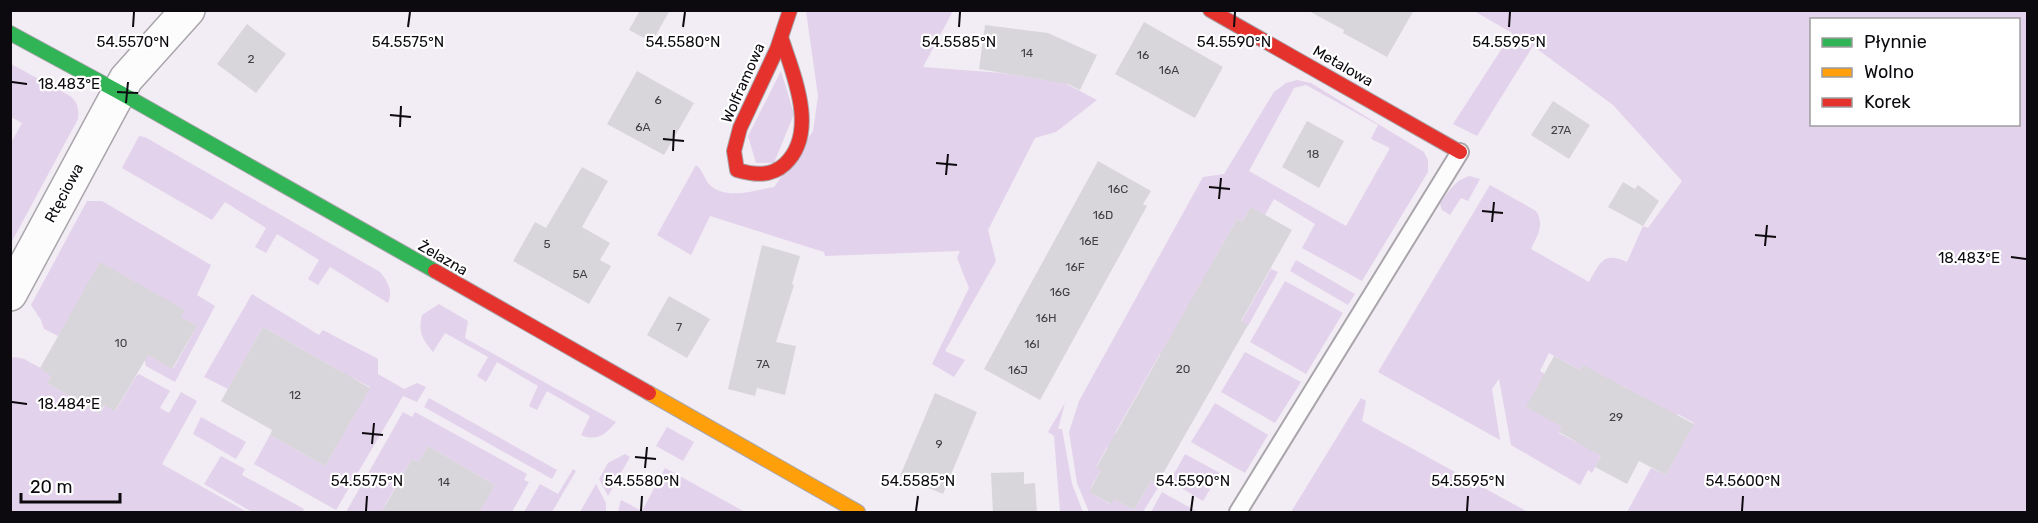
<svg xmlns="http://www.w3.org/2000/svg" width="2038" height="523" font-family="Rubik,sans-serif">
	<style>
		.green { fill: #e3d2eb; fill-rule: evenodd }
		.building { fill: #d9d6db }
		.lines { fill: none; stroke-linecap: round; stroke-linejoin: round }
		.lane-casing { stroke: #a9a5ab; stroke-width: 20 }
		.street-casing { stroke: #a9a5ab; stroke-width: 36 }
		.fast-casing { stroke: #a9a5ab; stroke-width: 16 }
		.slow-casing { stroke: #a9a5ab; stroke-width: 16 }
		.jam-casing { stroke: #a9a5ab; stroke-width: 16 }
		.lane { stroke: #fdfcfd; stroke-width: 16 }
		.street { stroke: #fdfcfd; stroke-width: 33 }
		.fast { stroke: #30b455; stroke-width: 14 }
		.slow { stroke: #ff9f0a; stroke-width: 14 }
		.jam { stroke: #e5322d; stroke-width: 14 }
		.ticks { fill: none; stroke: #0d0a0f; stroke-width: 2 }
		.labels { text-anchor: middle; stroke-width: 4.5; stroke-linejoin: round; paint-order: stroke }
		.number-label { font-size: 12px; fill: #423f44 }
		.street-label { font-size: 15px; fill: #0d0a0f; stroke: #fff }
		.ticks-label { font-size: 15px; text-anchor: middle; fill: #0d0a0f; stroke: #fff; stroke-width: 4.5; stroke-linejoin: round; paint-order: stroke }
	</style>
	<rect width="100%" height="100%" fill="#f2ecf4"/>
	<path class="green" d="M806,11H953L923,67L1002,73L1045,80H1059L1097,100L1056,132L1035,138L988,230L996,261L945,351L965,360L954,377L932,364L969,288L957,258L960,251L825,256L824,252L710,216L691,255L657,235L696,165C703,170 704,178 709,184C725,201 755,190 774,187L813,131L818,96Z
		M1474,11H2027V512H1627L1651,468L1666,475L1694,423L1678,414L1675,419L1625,387L1622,392L1583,365L1580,370L1549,353L1540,371L1545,374L1566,419L1559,433L1576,442L1579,437L1604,450L1592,473L1588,470L1580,485L1511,445L1499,379L1492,389L1500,440L1378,372L1490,185L1536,211C1545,225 1537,236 1531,249L1589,282C1600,263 1603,251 1627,262L1643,226L1648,228L1682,181L1613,105L1533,46L1477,136L1453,124L1512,33ZM1812,20H2018V124H1812Z
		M11,64L70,96C78,102 79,109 78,119L11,243V143L22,123L11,117Z
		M781,71L794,114L774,163H756L748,136Z
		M1297,80L1311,83L1424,152L1428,160V172L1362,281L1302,248L1315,224L1274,199L1265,215L1251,207L1242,222L1237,219L1215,258L1165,357L1160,354L1115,433L1120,436L1113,450L1107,447L1096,467L1101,470L1091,487L1093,489L1091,493L1110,504L1114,499L1134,510L1151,481L1159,486L1143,512H1089L1077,483L1069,432L1079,401L1203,177L1224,174L1274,92L1286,83ZM1306,85L1378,125L1371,139L1390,148L1346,226L1249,171L1294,88Z
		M139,136L145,137L380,272C388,282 393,290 388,303L330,267L318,285L308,279L319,260L277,234L266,253L255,247L266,228L225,202L212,220L122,168Z
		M1469,176L1480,179L1468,201L1461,198L1450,215L1442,210L1440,204C1448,192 1454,181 1469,176Z
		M87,201H102L211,265L197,295L215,306L175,382L146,366L143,352L173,369L197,326L181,317L58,336L44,329L41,320L31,305Z
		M1296,260L1355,294L1348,305L1290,271Z
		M1271,269L1278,272L1248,326L1241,322Z
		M1285,281L1343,313L1306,374L1250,342Z
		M252,294L319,335L323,330L378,359V374L404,389L417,383L426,387L417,402L403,396L336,510L254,464L270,435L325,466L370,387L353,378L349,384L342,372L263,327L228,389L204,377Z
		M439,304L468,321L465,338L616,422C606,434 597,442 581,435L590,416L547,391L537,410L529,406L538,386L497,362L486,382L477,376L488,357L445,333L433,352C422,339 418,332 422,315Z
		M1245,352L1301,382L1275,423L1221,392Z
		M16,357L24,359L52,374L47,383L100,414L105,405L116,410L136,376L139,374L170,391L160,408L169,413L181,392L197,401L162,464L247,512H11L10,358Z
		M429,398L557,470L552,479L424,407Z
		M1361,398L1366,401L1362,421L1528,512H1291Z
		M1065,403L1058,429H1062L1072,484L1083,512H1060L1054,436L1048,432Z
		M1215,403L1268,435L1245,473L1191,442Z
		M403,412L412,417L415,412L527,474L524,480L529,482L512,512H479L495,485L428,446L419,462L412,459L385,505L390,512H346Z
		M201,417L246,442L236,459L193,434Z
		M667,427L694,442L683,461L656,446Z
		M625,454L630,457L608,496L599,479L608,463Z
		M1185,454L1220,473L1203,501L1170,481Z
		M221,456L245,469L242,475L304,509L303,512H252L204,484Z
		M665,468L676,474L745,512H618L621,500L642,511Z
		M573,469L576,471L552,512H524L540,484L558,494Z
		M596,484L606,503V512H580Z
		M1162,492L1196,511L1151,512Z"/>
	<path class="building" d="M640,10H670L652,42L629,30Z
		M1307,10H1414L1387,57L1343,33L1344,30Z
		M1144,22L1223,67L1195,118L1115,74Z
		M247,24L286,54L256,93L217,64Z
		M985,25L1048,33L1097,55L1080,90L1068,84L979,69Z
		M637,71L694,103L664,155L607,124Z
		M1553,101L1590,125L1569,159L1531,135Z
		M1307,121L1344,141L1319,188L1282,167Z
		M1098,161L1151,191L1143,204L1147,206L1040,400L984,369Z
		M582,167L608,181L582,227L610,243L600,260L611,266L589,304L513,261L535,222L546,228Z
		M1623,182L1635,189L1638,185L1659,201L1643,226L1608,207Z
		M1251,207L1292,230L1241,321L1248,325L1157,484L1151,481L1134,510L1114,499L1111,504L1089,492L1101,470L1096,468L1237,219L1242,222Z
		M762,245L800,256L792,284L794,285L776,342L796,346L785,395L757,388L755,396L728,389Z
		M100,262L185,310L181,317L197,326L172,369L148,355L115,411L104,405L100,414L47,383L51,376L40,368Z
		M669,296L710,319L687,358L647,335Z
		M263,327L370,388L325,466L270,435L272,430L221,401Z
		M1554,356L1580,370L1583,365L1694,424L1666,475L1639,461L1627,484L1595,467L1601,456L1559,432L1562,427L1526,407Z
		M935,393L977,412L943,494L900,476Z
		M428,446L495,485L479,513H381L412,459L419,462Z
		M1024,472V484L1035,483L1037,513H993L991,473Z"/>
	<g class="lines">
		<g class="lane-casing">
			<path id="lane" d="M1238,512L1460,152"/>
		</g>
		<g class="street-casing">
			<path id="street" d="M10,294L126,79L188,10"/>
		</g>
		<g class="fast-casing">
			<path id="fast" d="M10,33L119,92L435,271"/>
		</g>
		<g class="slow-casing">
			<path id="slow" d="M649,393L858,512"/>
		</g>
		<g class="jam-casing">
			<path id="jam" d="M1210,10L1460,152
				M781,37C793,74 819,132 785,164C771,177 754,175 737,170L734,151L740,128L777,49L790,10
				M435,271L649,393"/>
		</g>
		<use href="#lane" class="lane"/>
		<use href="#street" class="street"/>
		<use href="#fast" class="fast"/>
		<use href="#slow" class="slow"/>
		<use href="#jam" class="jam"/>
	</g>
	<path class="ticks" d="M133,27L134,12M408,27L410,12M683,27L685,12M959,27L960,12M1234,27L1235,12M1509,27L1510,12M12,82L27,84M117,92L138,93M126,103L128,82M390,115L411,117M400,127L401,106M663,139L684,141M673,151L674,130M936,163L957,165M946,175L948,154M1209,187L1230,189M1219,199L1221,178M1482,211L1503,213M1492,222L1494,202M1755,235L1776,237M1765,246L1767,225M2011,257L2026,259M12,402L27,404M362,433L383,435M372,444L374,423M635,457L656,459M645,468L647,447M366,511L367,496M641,511L642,496M916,511L918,496M1191,511L1193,496M1467,511L1468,496M1742,511L1743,496"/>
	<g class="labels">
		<g class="number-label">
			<text x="1027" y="57">14</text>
			<text x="1143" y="59">16</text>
			<text x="251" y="63">2</text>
			<text x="1169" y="74">16A</text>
			<text x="658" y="104">6</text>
			<text x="643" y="131">6A</text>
			<text x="1561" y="134">27A</text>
			<text x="1313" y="158">18</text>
			<text x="1118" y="193">16C</text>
			<text x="1103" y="219">16D</text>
			<text x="1089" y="245">16E</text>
			<text x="547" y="248">5</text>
			<text x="1075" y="271">16F</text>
			<text x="580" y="278">5A</text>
			<text x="1060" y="296">16G</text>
			<text x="1046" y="322">16H</text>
			<text x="679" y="331">7</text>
			<text x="121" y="347">10</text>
			<text x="1032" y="348">16I</text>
			<text x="763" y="368">7A</text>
			<text x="1183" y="373">20</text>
			<text x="1018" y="374">16J</text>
			<text x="295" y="399">12</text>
			<text x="1616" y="421">29</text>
			<text x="939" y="448">9</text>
			<text x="444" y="486">14</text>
		</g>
		<g class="street-label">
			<text transform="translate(1343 66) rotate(30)" y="5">Metalowa</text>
			<text transform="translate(743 83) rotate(-66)" y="5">Wolframowa</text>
			<text transform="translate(64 193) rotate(-62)" y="5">Rtęciowa</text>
			<text transform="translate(443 258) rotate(30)" y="5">Żelazna</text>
		</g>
	</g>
	<g class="ticks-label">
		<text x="133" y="47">54.5570°N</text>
		<text x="408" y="47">54.5575°N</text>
		<text x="683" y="47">54.5580°N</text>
		<text x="959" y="47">54.5585°N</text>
		<text x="1234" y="47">54.5590°N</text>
		<text x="1509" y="47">54.5595°N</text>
		<text x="69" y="89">18.483°E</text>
		<text x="1969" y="263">18.483°E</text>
		<text x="69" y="409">18.484°E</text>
		<text x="367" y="486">54.5575°N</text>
		<text x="642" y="486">54.5580°N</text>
		<text x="918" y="486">54.5585°N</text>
		<text x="1193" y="486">54.5590°N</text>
		<text x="1468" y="486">54.5595°N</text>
		<text x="1743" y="486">54.5600°N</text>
	</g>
	<rect width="2038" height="523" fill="none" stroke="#0d0a0f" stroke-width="24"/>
	<rect x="1810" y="18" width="210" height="108" fill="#ffffff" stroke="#9e9d9f" stroke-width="1.5"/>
	<rect x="1822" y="38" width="30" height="9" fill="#30b455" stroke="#9e9d9f" stroke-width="1.5"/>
	<text x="1864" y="48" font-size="18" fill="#0d0a0f">Płynnie</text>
	<rect x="1822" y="68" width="30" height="9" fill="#ff9f0a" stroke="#9e9d9f" stroke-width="1.5"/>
	<text x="1864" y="78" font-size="18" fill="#0d0a0f">Wolno</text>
	<rect x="1822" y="98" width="30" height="9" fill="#e5322d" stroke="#9e9d9f" stroke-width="1.5"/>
	<text x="1864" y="108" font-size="18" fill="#0d0a0f">Korek</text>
	<path d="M21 493v9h99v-9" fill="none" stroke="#0d0a0f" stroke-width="3"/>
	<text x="30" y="493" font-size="18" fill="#0d0a0f" stroke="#ffffff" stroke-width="4.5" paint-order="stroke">20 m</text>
</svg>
